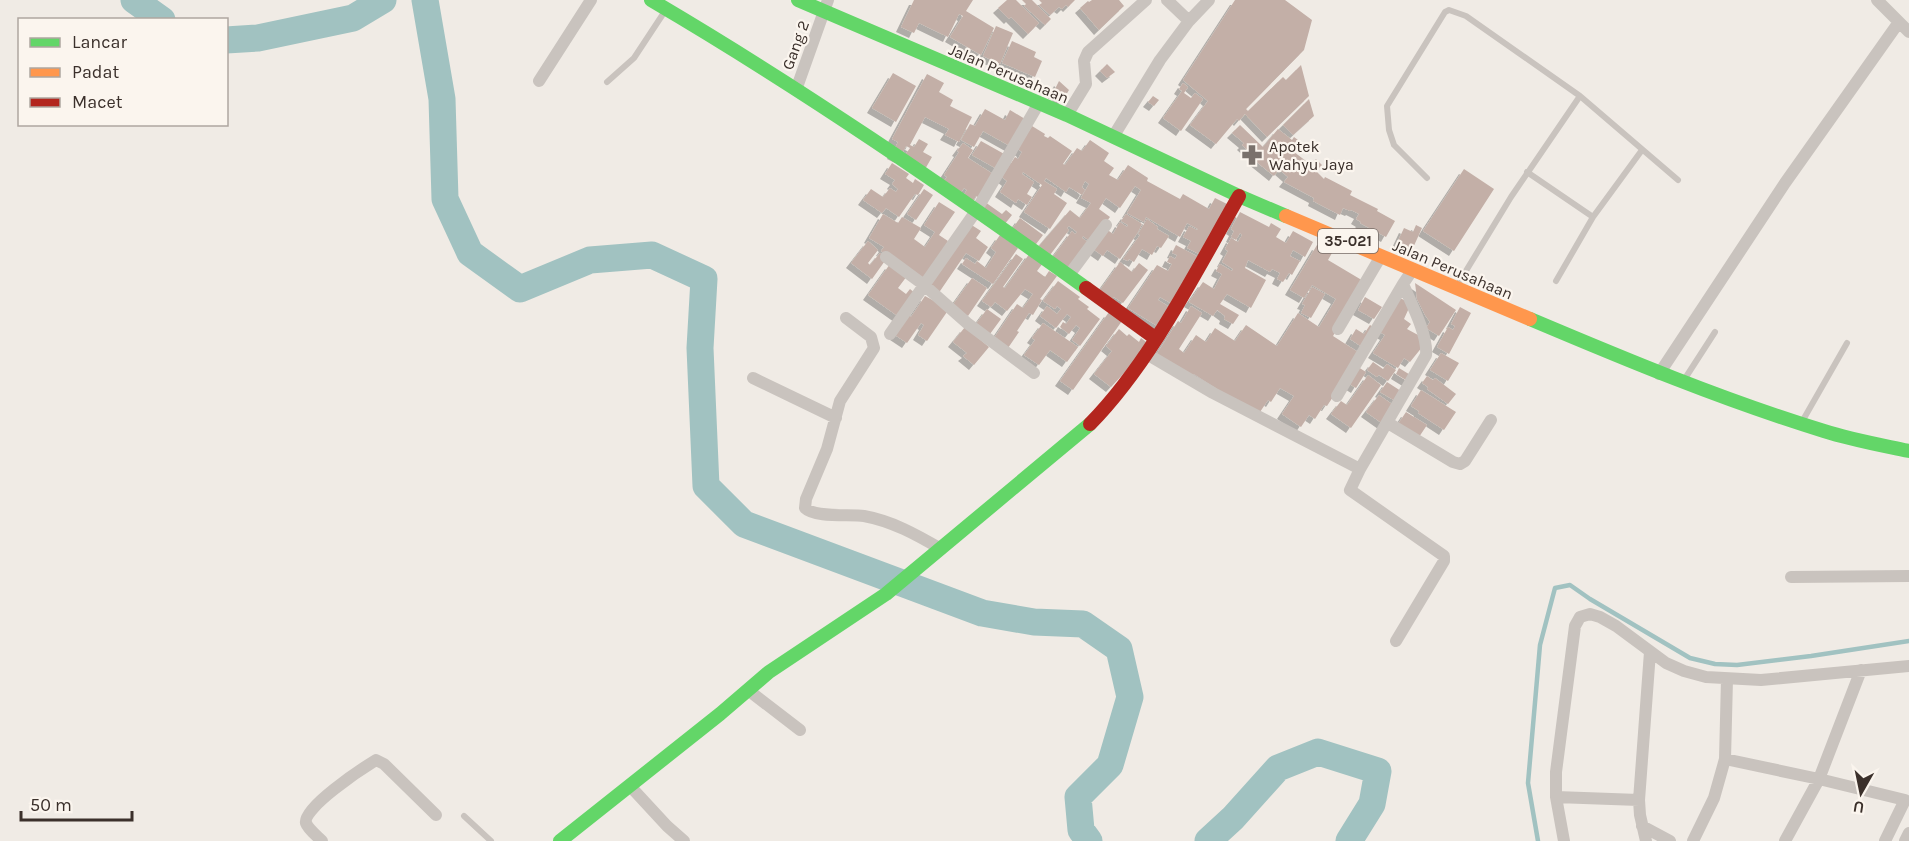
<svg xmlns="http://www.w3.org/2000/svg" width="1909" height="841" font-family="Karla,sans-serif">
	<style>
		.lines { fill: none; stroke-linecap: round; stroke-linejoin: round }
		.stream { stroke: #a1c2c1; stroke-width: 4.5 }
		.river { stroke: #a1c2c1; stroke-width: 27 }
		.building { fill: #c3afa7; filter: url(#shadow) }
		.lane { stroke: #c9c3be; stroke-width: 6 }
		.street { stroke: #c9c3be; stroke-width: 12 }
		.fast { stroke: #63d668; stroke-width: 14 }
		.slow { stroke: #ff974d; stroke-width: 14 }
		.jam { stroke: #b3261e; stroke-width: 14 }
		.labels { text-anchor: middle; stroke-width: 4.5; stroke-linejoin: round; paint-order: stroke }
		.shield { fill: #fbf5ee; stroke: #756b66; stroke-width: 1.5 }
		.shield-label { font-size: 15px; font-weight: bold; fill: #3b302b }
		.street-label { font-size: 16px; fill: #3b302b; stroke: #fbf5ee }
		.poi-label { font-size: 16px; fill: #3b302b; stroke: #fbf5ee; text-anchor: start }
	</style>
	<defs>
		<filter id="shadow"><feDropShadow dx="-5" dy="5" stdDeviation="0" flood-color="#0004"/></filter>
	</defs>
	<rect width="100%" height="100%" fill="#f0ebe5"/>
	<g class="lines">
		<path class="stream" d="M1538,841L1528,783L1540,645L1555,588L1570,585L1590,599L1690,658L1715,664L1737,665L1811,656L1909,641"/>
		<path class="river" d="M134,0L162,20
			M425,0L442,99L445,199L470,253L520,289L590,260L652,255L704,279L700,348L706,486L744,524L982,613L1034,622L1083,624L1119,649L1130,697L1110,765L1078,797L1081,830L1089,841
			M226,40L258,38L353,18L383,0
			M1208,841L1233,818L1278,768L1318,752L1378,771L1372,804L1349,841"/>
	</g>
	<path class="building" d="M914,0H973L966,11L994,28L981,55L950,37L963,16L959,14L948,37L919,23L914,33L901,27Z
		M1007,0H1016L1039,23L1028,34L1011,17L1009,19L998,8Z
		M1022,0H1032L1051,19L1045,25L1024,6L1026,4Z
		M1039,0H1075L1068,7L1066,5L1062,9L1059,7L1050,15L1039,5L1042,3Z
		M1092,0H1119L1124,6L1099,30L1080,8L1088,1L1089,2Z
		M1235,0H1285L1312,20L1304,50L1246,109L1248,111L1283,77L1286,80L1301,65L1309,96L1267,137L1245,114L1239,121L1237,119L1216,144L1190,125L1208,101L1183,80Z
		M996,26L1013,33L1000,64L983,56Z
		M1012,41L1036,52L1034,57L1042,61L1035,77L1002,63Z
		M1107,64L1115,72L1107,78L1100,71Z
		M893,73L916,86L896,122L872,108Z
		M927,74L944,83L939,92L953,100L950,106L972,117L959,142L945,135L949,129L925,117L910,145L914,147L919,139L928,144L923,152L932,157L924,171L905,155L910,148L906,146L900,158L892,154L898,142L892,139Z
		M1059,81L1069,90L1063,100L1053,93Z
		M1183,83L1188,87L1184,93L1191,98L1195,93L1203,99L1181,131L1163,118L1182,91L1179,89Z
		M1153,96L1159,100L1154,106L1148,102Z
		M1309,99L1314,116L1293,135L1283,125Z
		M985,109L1005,120L1010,110L1025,119L1010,146L983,131L974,147L961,140L970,124L975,126Z
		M1240,125L1263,147L1278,129L1292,140L1294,137L1302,143L1294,152L1310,164L1316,159L1322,165L1316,171L1324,179L1325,177L1352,191L1350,195L1378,209L1377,211L1395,221L1386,237L1360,223L1361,222L1356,219L1359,214L1351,210L1350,211L1343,208L1340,215L1313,201L1314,198L1284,182L1288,177L1279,169L1274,176L1253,159L1255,157L1242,145L1244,143L1232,133Z
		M1032,126L1045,134L1044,136L1048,138L1050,136L1072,151L1063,164L1065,165L1077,148L1082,151L1090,140L1109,153L1104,161L1114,168L1109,175L1118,180L1128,165L1148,178L1147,181L1180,199L1183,194L1209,209L1215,198L1231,206L1203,256L1187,248L1191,241L1183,237L1189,226L1197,230L1198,229L1187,223L1180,237L1146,217L1144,222L1127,213L1141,190L1135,186L1120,208L1106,198L1099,209L1110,217L1091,242L1083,236L1082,238L1088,242L1068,274L1050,261L1072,231L1075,234L1077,232L1069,226L1067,228L1069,230L1050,255L1039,246L1070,210L1080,218L1091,203L1081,198L1089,184L1085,181L1082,187L1085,190L1082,195L1069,187L1066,192L1046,178L1044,181L1057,189L1054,194L1067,203L1050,229L1024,212L1042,185L1023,172L1022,174L1034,182L1027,194L1032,197L1027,205L1018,199L1016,203L1000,192L1007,181L1002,177L1015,157L1018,159L1022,152L1018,149Z
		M981,141L1006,155L997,169L972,155Z
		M963,143L973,150L968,158L993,174L978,197L976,196L972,202L963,196L967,190L964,188L959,195L942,184L947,177L944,175L959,152L957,151Z
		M892,163L909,174L906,178L913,183L915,179L924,185L918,195L915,194L899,217L886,208L882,213L863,200L871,189L883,197L890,188L896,192L898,189L892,184L895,180L885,174Z
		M1464,169L1494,189L1454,251L1423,231Z
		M924,189L933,195L916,220L907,214Z
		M939,202L955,212L939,235L948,241L927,280L881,251L884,247L869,238L883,214L898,223L902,217L921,228L914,239L925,247L935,232L924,225Z
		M985,202L1002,214L1006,210L1012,215L1004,225L981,208Z
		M1240,212L1269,227L1271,223L1281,229L1276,237L1286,243L1293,231L1313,242L1305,257L1293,250L1290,256L1300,261L1292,275L1289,273L1283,282L1277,279L1280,273L1272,269L1270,272L1248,260L1245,268L1266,280L1251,308L1227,294L1220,304L1239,315L1233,324L1224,319L1225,316L1217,310L1213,316L1189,302L1203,282L1214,289L1222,274L1216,271L1220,264L1232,271L1233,269L1222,262L1228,251L1225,249L1231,238L1238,242L1242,235L1240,233L1236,240L1231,237L1234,231L1231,229Z
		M1126,214L1142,224L1138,232L1120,259L1107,250L1103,256L1093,249L1105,228L1113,234L1120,222L1127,227L1128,225L1121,221Z
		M1020,218L1043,235L1033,248L1010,232Z
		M1147,219L1158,227L1157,229L1169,236L1161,248L1157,246L1152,255L1142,249L1134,262L1129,259L1128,261L1123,259L1140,235L1138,234Z
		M970,224L981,231L976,238L988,247L979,261L966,253L938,294L927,286Z
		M1416,225L1422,228L1412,250L1397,243L1404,228L1413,232Z
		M1000,235L1018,248L993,284L962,264L966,258L975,264L977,261L986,268L996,252L991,248Z
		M868,241L878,250L868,263L870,265L880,253L887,258L872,279L851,263Z
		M1176,245L1200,258L1174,305L1160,297L1158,300L1171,308L1159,327L1128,308L1157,265L1168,271L1172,264L1167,262L1170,256L1175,259L1177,255L1172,253Z
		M1317,245L1332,253L1328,260L1365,282L1333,336L1361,354L1327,406L1324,405L1315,419L1309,415L1301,427L1282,414L1294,396L1280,388L1271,402L1268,400L1260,412L1248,409L1194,374L1191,378L1156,355L1178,321L1181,323L1191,306L1202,313L1179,349L1184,353L1196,335L1206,342L1215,328L1235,341L1246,325L1277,346L1298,313L1319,327L1336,299L1312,285L1304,298L1290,290Z
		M1030,253L1043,263L1037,271L1045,277L1049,271L1057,276L1040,299L1042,300L1033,315L1029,313L1017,331L1019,332L1008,348L994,338L1017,304L1023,308L1033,294L1025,289L1007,311L995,302L991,307L982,301L1016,254L1023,259L1003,287L1005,288Z
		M1120,262L1132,272L1139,263L1148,270L1123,303L1114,297L1112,299L1100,290Z
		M890,264L907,276L898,288L906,294L910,289L916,294L899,317L868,295Z
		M972,278L987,288L968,316L952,306Z
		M1058,281L1080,297L1078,299L1089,307L1087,309L1100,319L1080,346L1072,340L1080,328L1076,325L1069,334L1060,327L1063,322L1066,324L1071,317L1067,314L1056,328L1040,316L1047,306L1057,314L1061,309L1057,306L1055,309L1043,301Z
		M1415,283L1456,310L1439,336L1426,328L1430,322L1425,315L1417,299Z
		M1312,287L1325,294L1311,318L1301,313L1305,305L1302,304Z
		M925,296L949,309L927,341L918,335L924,325L921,323L907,343L895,335L909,315L911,317Z
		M1365,297L1382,307L1374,319L1358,310Z
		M1398,297L1408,302L1409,308L1404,319L1411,324L1407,329L1418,335L1423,346L1410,362L1404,358L1398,368L1373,353L1385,335L1378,331Z
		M1460,307L1471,313L1449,354L1437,347L1448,327L1453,330L1455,326L1451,324Z
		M987,309L1001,319L990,334L976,324Z
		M1109,312L1122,321L1073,390L1060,381Z
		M1043,323L1078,347L1067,362L1050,350L1039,365L1024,355L1035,340L1032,338Z
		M1370,325L1375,328L1362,347L1350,339L1356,329L1364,334Z
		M965,327L989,347L974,365L963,356L967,353L953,342Z
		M1119,329L1127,336L1129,334L1139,342L1141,338L1150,345L1111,387L1094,374L1112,351L1106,346Z
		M1441,353L1459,363L1448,381L1430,370Z
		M1373,362L1383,369L1387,364L1396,370L1388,381L1379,375L1377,377L1367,370Z
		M1358,367L1366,372L1356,388L1348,383Z
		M1399,368L1412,376L1409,382L1396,374Z
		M1368,375L1381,385L1351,428L1331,414L1341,401L1347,405Z
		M1427,376L1433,380L1435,378L1456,394L1448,404L1427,389L1428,387L1422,383Z
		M1387,382L1404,393L1397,402L1380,392Z
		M1421,390L1456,412L1444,430L1418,413L1419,411L1411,406Z
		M1379,395L1396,407L1383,424L1366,412Z
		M1406,412L1427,425L1419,437L1398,424Z"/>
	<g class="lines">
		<path class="lane" d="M607,82L634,58L665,11
			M1527,172L1593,217
			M1427,178L1394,145L1389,130L1387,106L1445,12L1449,10L1466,16L1580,96L1678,180
			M1556,281L1593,217L1642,150
			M1458,284L1511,197L1580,96
			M1684,380L1715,332
			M1803,420L1847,343
			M464,816L491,841"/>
		<path class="street" d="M1167,0L1189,21
			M1877,0L1909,32
			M539,81L591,0
			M796,90L828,0
			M1067,115L1086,84L1084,61L1088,52L1146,0
			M1113,137L1160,60L1189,21L1209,0
			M886,257L924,285L967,323L1034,373
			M1069,275L1106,225
			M846,318L871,337L874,348L840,401L827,449L806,499L805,508C815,518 850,514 864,516C892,521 917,535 941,549
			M1338,329L1381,256
			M890,334L976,211L1039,103
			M1145,353L1213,393L1360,469
			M1659,374L1785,183L1899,22
			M753,378L836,418
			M1337,396L1403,284
			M1388,423L1453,462L1460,464L1465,461L1491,420
			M1791,577L1909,576
			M1396,641L1444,561V556L1350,490L1360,469L1426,355C1428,335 1411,303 1403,284L1413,269
			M748,690L800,730
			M1725,759L1819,779L1905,800L1885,841
			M630,786L667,826L684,841
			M1556,797L1639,800
			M1642,826L1670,841
			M322,841C317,836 308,829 306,823C302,808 363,768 376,760L384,764L436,815
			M1564,841L1556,797V772L1575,626L1580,617L1590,614L1600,617L1616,626L1666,663L1684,671L1706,677L1761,680L1909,666
			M1646,841L1640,815L1639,800L1650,652
			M1693,841L1714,798L1725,759L1727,679
			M1785,841L1819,779L1861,670
			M1905,841L1909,833"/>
		<path class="fast" d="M651,0C801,88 945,187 1086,288
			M798,0L1067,115L1239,196L1286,216
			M1530,319C1627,360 1723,400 1824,431C1852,440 1881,445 1909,451
			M560,841L720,714L769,672L886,594L1090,424"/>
		<path class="slow" d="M1286,216L1530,319"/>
		<path class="jam" d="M1086,288L1155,338
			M1090,424C1151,362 1196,271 1239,196"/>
	</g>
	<defs>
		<g id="pharmacy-bare" transform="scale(1.62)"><path d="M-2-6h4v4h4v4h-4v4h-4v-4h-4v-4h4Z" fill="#7a716c" stroke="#fbf5ee" stroke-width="2.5" paint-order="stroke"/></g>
	</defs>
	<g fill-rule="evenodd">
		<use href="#pharmacy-bare" x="1252" y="155"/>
	</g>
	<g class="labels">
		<rect class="shield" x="1318" y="229" width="60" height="24" rx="4.5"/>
		<g class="shield-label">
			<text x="1348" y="246">35-021</text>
		</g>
		<g class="street-label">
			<text transform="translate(795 45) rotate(-70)" y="6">Gang 2</text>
			<text transform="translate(1009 73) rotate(23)" y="6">Jalan Perusahaan</text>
			<text transform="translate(1453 269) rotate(23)" y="6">Jalan Perusahaan</text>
		</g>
		<g class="poi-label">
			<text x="1269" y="152">Apotek<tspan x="1269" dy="18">Wahyu Jaya</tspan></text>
		</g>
	</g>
	<rect x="18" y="18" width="210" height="108" fill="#fbf5ee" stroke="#aea6a0" stroke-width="1.5"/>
	<rect x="30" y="38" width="30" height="9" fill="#63d668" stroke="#aea6a0" stroke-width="1.5"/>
	<text x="72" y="48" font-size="18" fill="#3b302b">Lancar</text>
	<rect x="30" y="68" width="30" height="9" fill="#ff974d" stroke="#aea6a0" stroke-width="1.5"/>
	<text x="72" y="78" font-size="18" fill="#3b302b">Padat</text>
	<rect x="30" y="98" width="30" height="9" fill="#b3261e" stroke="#aea6a0" stroke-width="1.5"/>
	<text x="72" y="108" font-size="18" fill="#3b302b">Macet</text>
	<g transform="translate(1861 793) rotate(189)" stroke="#fbf5ee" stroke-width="4.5" paint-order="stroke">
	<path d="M0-4.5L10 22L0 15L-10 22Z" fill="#3b302b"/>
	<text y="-9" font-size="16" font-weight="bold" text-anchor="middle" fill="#3b302b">U</text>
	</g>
	<path d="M21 811v9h111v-9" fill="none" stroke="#3b302b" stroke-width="3"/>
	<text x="30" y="811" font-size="18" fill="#3b302b" stroke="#fbf5ee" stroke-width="4.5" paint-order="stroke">50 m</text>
</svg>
